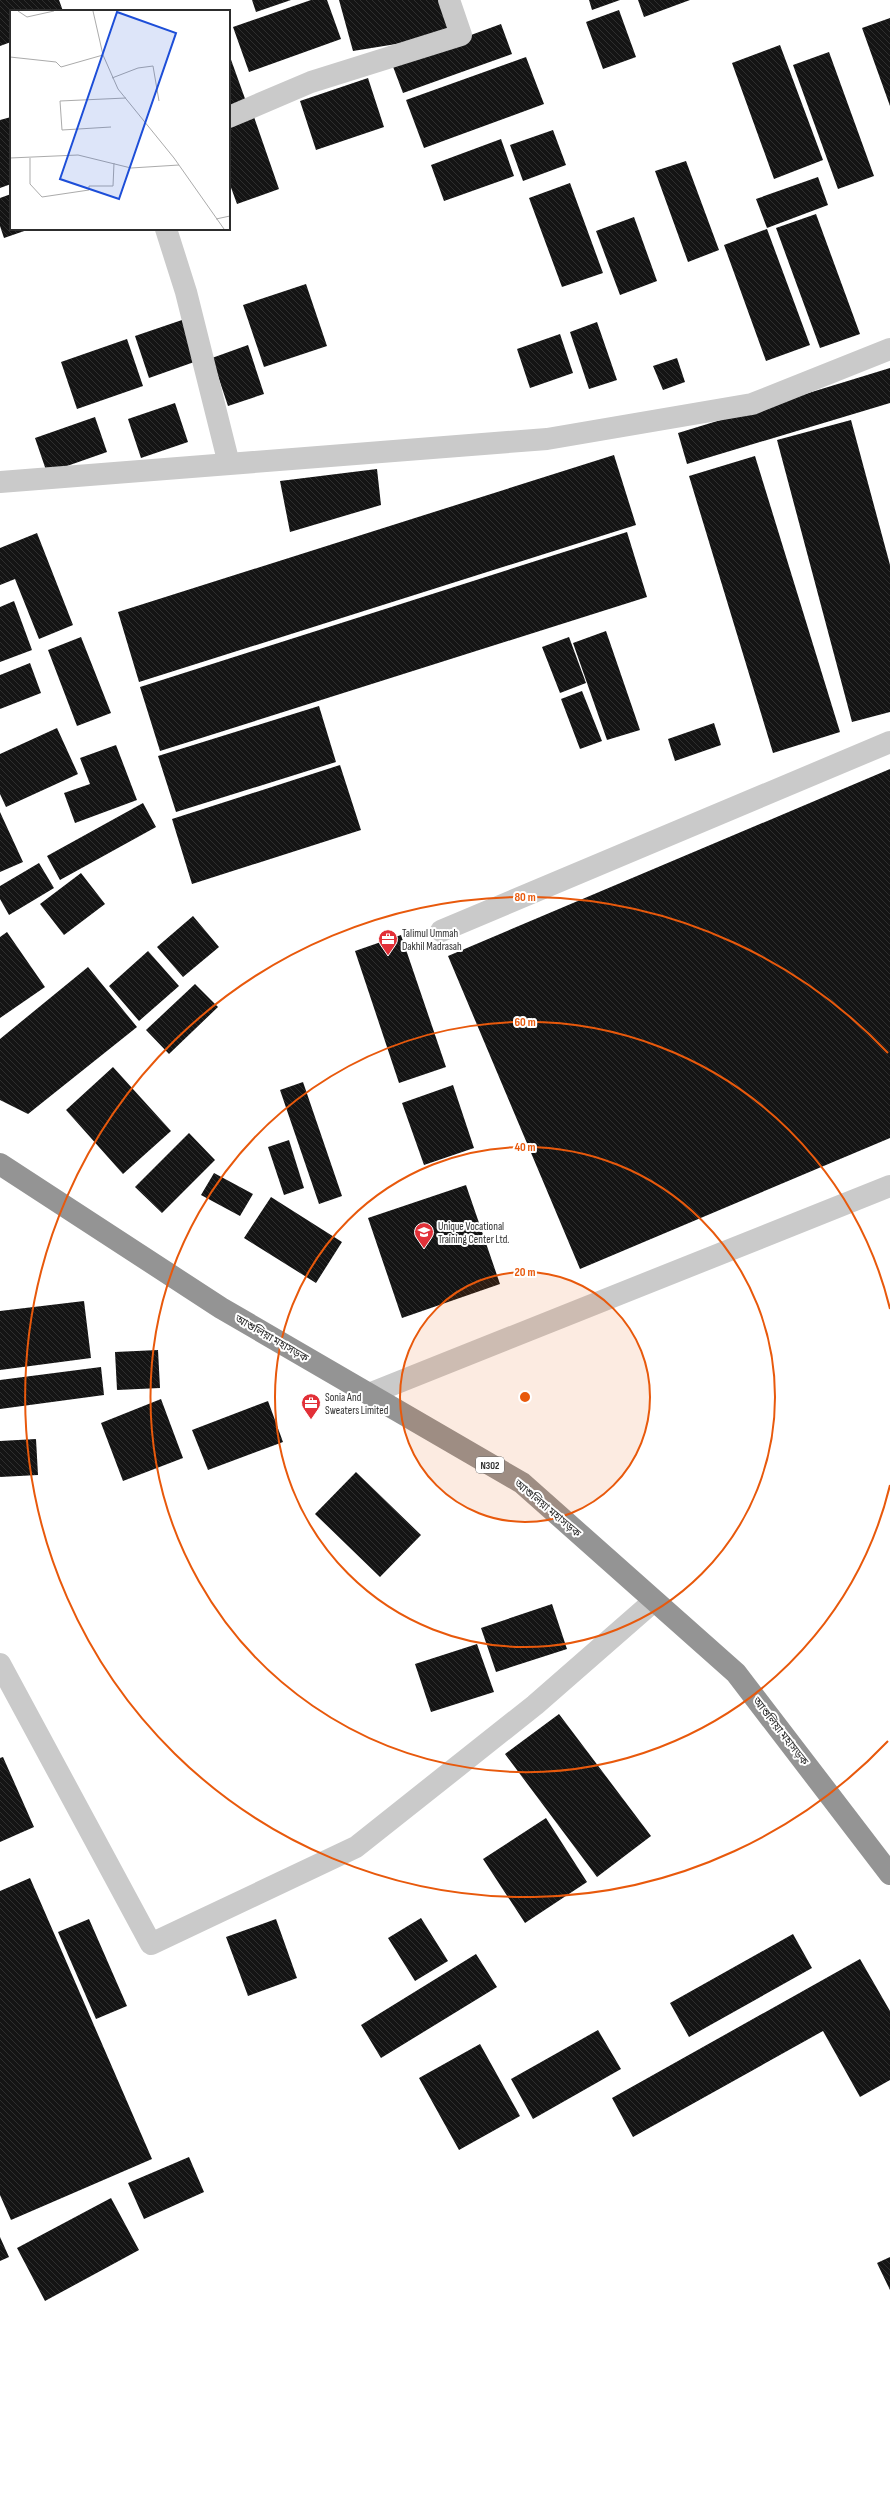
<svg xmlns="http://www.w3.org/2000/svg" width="890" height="2500" font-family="'Sofia Sans Condensed','Noto Sans Bengali',sans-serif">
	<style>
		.building { fill: url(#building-back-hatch) }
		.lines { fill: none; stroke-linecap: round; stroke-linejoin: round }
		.minor { stroke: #cacaca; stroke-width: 22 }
		.highway { stroke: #949494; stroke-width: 22 }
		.ring { fill: none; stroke: #e8590c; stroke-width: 2 }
		.labels { text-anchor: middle; stroke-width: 4; stroke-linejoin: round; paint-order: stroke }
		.shield { fill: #fff; stroke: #6c6c6c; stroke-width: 1 }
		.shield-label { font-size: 10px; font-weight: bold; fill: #2d2d2d }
		.poi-label { font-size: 11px; fill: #2d2d2d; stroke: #fff; text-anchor: start }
		.street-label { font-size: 11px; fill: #2d2d2d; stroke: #fff }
		.inset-road { fill: none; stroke: #ababab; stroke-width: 1 }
		.view { fill: #1d4ed8; fill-opacity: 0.15; stroke: #1d4ed8; stroke-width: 2 }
		.inset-edge { fill: none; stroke: #2d2d2d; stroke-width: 2 }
		.centre { fill: #e8590c; stroke: #fff; stroke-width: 2 }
		.ring-label { font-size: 12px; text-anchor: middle; font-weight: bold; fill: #e8590c; stroke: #fff; stroke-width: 4; stroke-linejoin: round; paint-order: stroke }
	</style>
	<defs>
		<pattern id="building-back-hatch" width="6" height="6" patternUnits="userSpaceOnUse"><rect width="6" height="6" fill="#141414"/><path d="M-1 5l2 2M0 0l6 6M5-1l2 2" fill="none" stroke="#2e2e2e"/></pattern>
	</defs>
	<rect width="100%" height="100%" fill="#fff"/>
	<path class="building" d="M0,0H59L63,11H11V42L0,46Z
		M252,0H291L256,12Z
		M311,0H327L341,39L249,72L233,27Z
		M339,0H441L458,34L353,51Z
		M589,0H620L592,10Z
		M638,0H690L644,17Z
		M619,10L636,57L603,69L586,22Z
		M890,18V106L862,28Z
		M501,24L512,54L403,93L392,64Z
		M780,45L823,160L774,179L732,63Z
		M829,52L874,176L838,189L793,65Z
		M229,54L248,107L229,113Z
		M526,57L544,104L424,148L406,100Z
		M368,78L384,127L316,150L300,101Z
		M253,114L279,189L237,204L229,182V123Z
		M11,117V184L0,188V120Z
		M553,130L566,165L523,181L510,145Z
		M501,139L514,176L444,201L431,165Z
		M686,161L719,250L688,262L655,171Z
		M818,177L828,205L767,228L756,199Z
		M570,183L603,273L562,287L529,198Z
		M11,194V229H30L4,238L0,226V198Z
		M816,214L860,334L820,348L776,228Z
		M634,217L657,281L620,295L596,231Z
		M767,229L810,345L766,361L724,245Z
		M306,284L327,346L264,367L243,305Z
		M182,320L197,361L149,378L135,336Z
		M597,322L617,380L589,389L570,332Z
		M560,334L573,373L530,388L517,349Z
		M127,339L143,386L77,409L61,362Z
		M248,345L264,394L228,406L212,358Z
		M677,358L685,382L663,390L653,366Z
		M890,368V403L687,464L678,433Z
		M175,403L188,442L141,458L128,419Z
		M95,417L107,452L47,473L35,438Z
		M851,420L890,565V712L852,722L777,440Z
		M614,455L636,525L139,682L118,612Z
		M755,456L840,732L773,753L689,476Z
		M377,469L381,505L290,532L280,481Z
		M627,532L647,597L160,751L140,687Z
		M37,533L73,625L39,639L15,579L0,585V548Z
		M14,601L32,650L0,662V607Z
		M606,631L640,730L607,740L573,643Z
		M81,637L111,713L77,726L48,650Z
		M569,637L586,683L560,693L542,647Z
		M30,663L41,693L0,709V675Z
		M582,691L602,741L580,749L561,699Z
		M319,706L336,762L176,812L158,756Z
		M714,723L721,745L675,761L668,739Z
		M57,728L78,774L6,807L0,794V754Z
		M116,745L137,800L75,823L64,793L90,784L80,758Z
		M340,765L361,830L192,884L172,819Z
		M890,769V1138L580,1269L448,956Z
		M143,803L156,827L60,880L47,856Z
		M0,812L23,862L0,872Z
		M39,863L54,888L9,915L0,899V886Z
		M81,873L105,904L64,935L40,904Z
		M193,916L219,947L183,977L157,947Z
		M7,932L45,987L0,1018V937Z
		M401,935L446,1067L399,1083L355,951Z
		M148,951L179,986L139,1021L109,986Z
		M88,967L137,1027L28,1114L0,1100V1039Z
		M195,984L218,1007L169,1054L146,1030Z
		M113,1067L171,1131L123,1174L66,1110Z
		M303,1082L342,1196L319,1204L280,1090Z
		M453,1085L474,1148L424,1165L402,1103Z
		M189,1133L215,1160L162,1213L135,1187Z
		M289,1140L304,1188L284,1195L268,1147Z
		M214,1173L253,1194L240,1216L201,1195Z
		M466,1185L500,1284L402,1318L368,1218Z
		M271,1197L342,1242L316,1283L244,1238Z
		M84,1301L91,1358L0,1370V1311Z
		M158,1350L160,1388L117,1390L115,1352Z
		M101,1367L104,1395L0,1409V1380Z
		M161,1399L183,1458L123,1481L101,1423Z
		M268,1401L283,1442L208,1470L192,1430Z
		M36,1439L38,1475L0,1477V1441Z
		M356,1472L421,1535L380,1577L315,1514Z
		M552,1604L567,1649L496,1672L481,1628Z
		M477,1644L494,1692L431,1712L415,1664Z
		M559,1714L651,1836L597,1877L505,1754Z
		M3,1757L34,1827L0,1842V1758Z
		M546,1818L587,1882L525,1923L483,1859Z
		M30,1878L152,2159L11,2220L0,2195V1891Z
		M421,1918L448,1961L415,1981L388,1938Z
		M89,1919L127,2006L96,2019L58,1932Z
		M276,1919L297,1978L248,1996L226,1937Z
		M793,1934L812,1968L689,2037L670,2003Z
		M476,1954L497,1987L381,2058L361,2025Z
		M860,1959L890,2011V2080L860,2097L823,2031L633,2137L612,2098Z
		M598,2030L621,2069L533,2119L511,2079Z
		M480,2044L520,2116L459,2150L419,2078Z
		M189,2157L204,2192L144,2219L128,2183Z
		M111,2198L139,2250L45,2301L17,2248Z
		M0,2237L9,2257L0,2261Z
		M890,2257V2290L877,2263Z"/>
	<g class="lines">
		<path class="minor" d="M229,117L311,82L461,35L449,0
			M166,229L186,292L229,464
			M0,482L547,439L752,404L890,349
			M441,931L890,742
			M369,1394L890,1186
			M0,1664L151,1944L356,1847L535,1705L654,1601"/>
		<path class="highway" d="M0,1164L221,1308L522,1483L736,1673L890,1874"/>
	</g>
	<circle cx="525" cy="1397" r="125" fill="#e8590c" fill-opacity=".12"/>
	<g class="ring">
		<circle cx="525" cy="1397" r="125"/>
		<circle cx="525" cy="1397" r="250"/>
		<path d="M890 1485A375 375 0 1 1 890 1309"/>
		<path d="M888 1741A500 500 0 1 1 888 1053"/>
	</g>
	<defs>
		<g id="office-pin" transform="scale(1)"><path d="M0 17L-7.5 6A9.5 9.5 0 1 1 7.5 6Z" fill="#e23038" stroke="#fff"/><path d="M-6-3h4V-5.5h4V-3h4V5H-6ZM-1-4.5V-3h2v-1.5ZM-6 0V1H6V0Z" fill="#fff"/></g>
		<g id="school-pin" transform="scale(1)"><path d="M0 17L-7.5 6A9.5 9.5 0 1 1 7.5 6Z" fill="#e23038" stroke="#fff"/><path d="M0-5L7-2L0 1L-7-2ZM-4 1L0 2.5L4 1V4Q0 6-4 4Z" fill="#fff"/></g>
	</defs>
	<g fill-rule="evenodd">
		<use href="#office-pin" x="388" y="939"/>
		<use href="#school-pin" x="424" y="1232"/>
		<use href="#office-pin" x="311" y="1403"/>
	</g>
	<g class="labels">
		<rect class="shield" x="476" y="1457" width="28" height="16" rx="3"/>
		<g class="shield-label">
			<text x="490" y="1469">N302</text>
		</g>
		<g class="poi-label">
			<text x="402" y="937">Talimul Ummah<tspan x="402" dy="13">Dakhil Madrasah</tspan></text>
			<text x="438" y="1230">Unique Vocational<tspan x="438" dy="13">Training Center Ltd.</tspan></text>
			<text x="325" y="1401">Sonia And<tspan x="325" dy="13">Sweaters Limited</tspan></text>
		</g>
		<g class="street-label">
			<text transform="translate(272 1338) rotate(30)" y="4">আশুলিয়া মহাসড়ক</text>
			<text transform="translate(548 1508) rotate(40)" y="4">আশুলিয়া মহাসড়ক</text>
			<text transform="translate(781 1731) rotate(52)" y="4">আশুলিয়া মহাসড়ক</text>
		</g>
	</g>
	<g transform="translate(10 10)">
		<rect width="220" height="220" fill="#fff"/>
		<path class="inset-road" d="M8,1L17,7L44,1M83,1L93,45L108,79L164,148L214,219M0,47L46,52L51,57L93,45M102,68L128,58L143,56L149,91M101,117L52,120L50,91L116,88M0,148L68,145L121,158L169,155M20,148V174L32,187L79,180V176H103L104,153M206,209L220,206"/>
		<path class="view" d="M107,2L166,23L109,189L50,169Z"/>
		<rect width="220" height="220" class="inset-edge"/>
	</g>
	<circle cx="525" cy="1397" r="6" class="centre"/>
	<g class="ring-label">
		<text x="525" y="901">80 m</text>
		<text x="525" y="1026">60 m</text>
		<text x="525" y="1151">40 m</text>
		<text x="525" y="1276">20 m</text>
	</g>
</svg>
